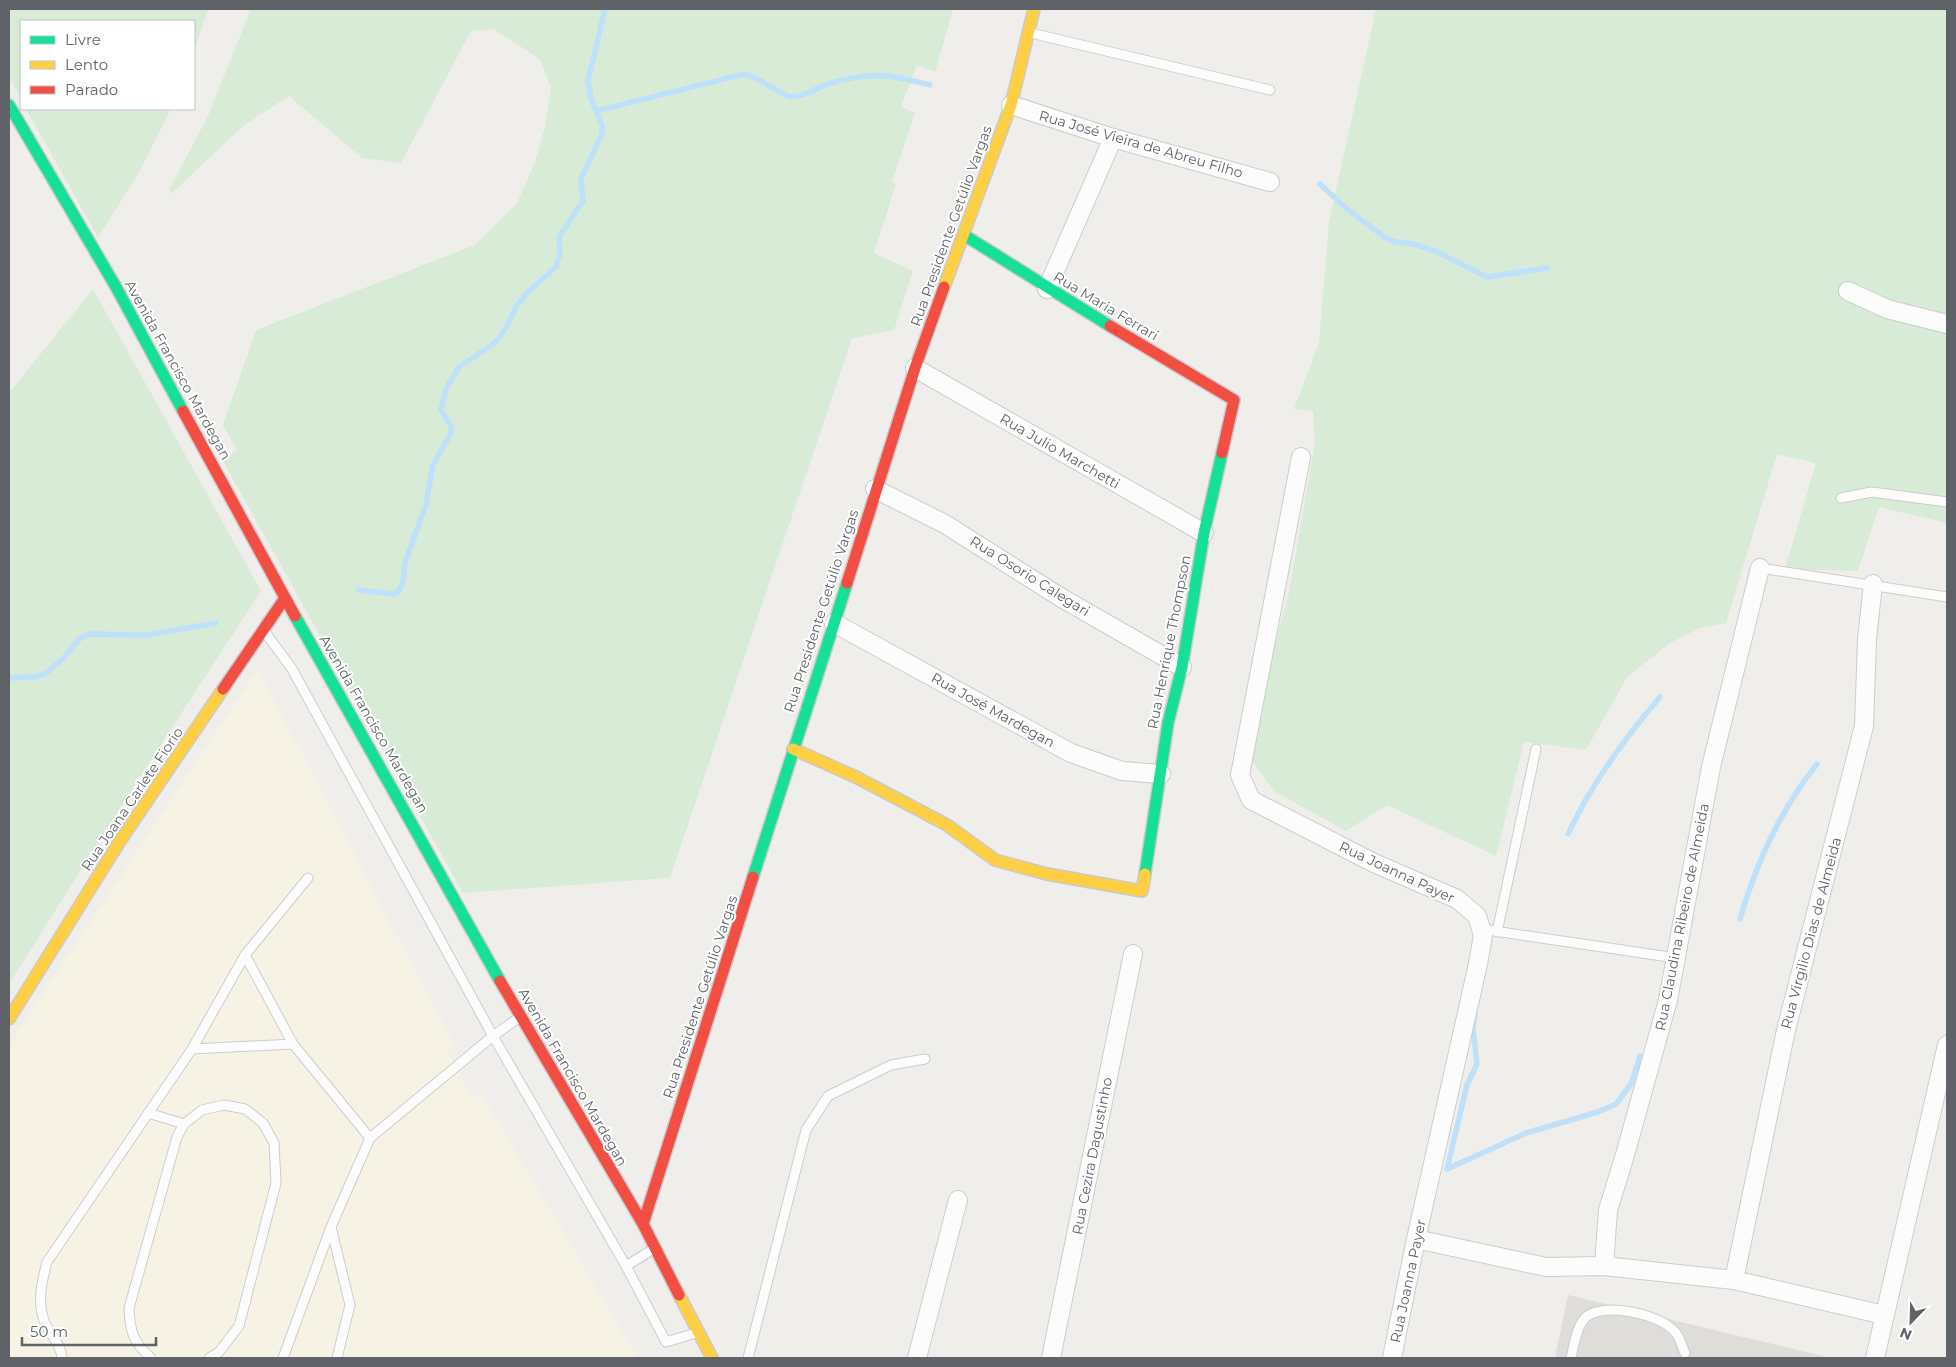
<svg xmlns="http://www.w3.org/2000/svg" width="1956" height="1367" font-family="Montserrat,sans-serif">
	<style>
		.commercial { fill: #f7f3e4 }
		.industrial { fill: #dfddda }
		.green { fill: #d8ebd6 }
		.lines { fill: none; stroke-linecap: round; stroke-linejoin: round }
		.stream { stroke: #bfe0f9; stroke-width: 5.5 }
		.lane-casing { stroke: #cbcccc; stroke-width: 11 }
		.street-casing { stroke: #cbcccc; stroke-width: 20 }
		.fast-casing { stroke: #cacacb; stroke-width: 14 }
		.slow-casing { stroke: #cacacb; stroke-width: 14 }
		.jam-casing { stroke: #cacacb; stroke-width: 14 }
		.lane { stroke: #fdfcfc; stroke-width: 9 }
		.street { stroke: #fdfcfc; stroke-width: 18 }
		.fast { stroke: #16e098; stroke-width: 11 }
		.slow { stroke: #ffcf43; stroke-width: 11 }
		.jam { stroke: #f24e42; stroke-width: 11 }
		.labels { text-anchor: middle; stroke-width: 4; stroke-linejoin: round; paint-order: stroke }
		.street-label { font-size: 14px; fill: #5f6368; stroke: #fff }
	</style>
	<rect width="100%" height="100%" fill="#efeeea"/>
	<path class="commercial" d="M258,669L455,1047L447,1051L456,1068L472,1097L482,1095L638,1358H9V1045Z"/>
	<path class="industrial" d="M1568,1295L1823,1356L1822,1358H1555Z"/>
	<path class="green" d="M9,9H208L194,51V21H21V99L9,77Z
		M251,9H953L935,72L917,65L901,106L915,113L892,182L896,184L874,253L913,271L894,330L852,338L671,875L668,878L463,893L223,461L237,450L223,425L256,330L475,245L517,203L535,162L545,127L551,88L540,59L493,29L471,31L401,163L362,158L289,96L243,126L171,194L170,188L208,116Z
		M1376,9H1947V523L1879,507L1858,571L1785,569L1816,463L1777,454L1726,623L1700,628L1670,643L1627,677L1586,750L1524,742L1496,856L1387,805L1346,831L1274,791L1245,752L1289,593L1315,443L1313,411L1294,409L1319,343L1329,222Z
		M26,109H171L137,176L98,237Z
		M93,289L261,591L137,781L9,984V393Z"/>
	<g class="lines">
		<path class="stream" d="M596,111L744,74C761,77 782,97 792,97C805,96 817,88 828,84C870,71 889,74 930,85
			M1320,184L1347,209L1386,238L1395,242L1414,244L1435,251L1487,277L1547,268
			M359,590L393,594L398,592L403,582L405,563L426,504L433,465L451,433V426L441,410L446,389L459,367L495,343L506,328L516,307L528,292L556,267L560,253L559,237L583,201L581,179L602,134V126L591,98L588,81L605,9
			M9,678L36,677L46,673L63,659L79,639L89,634L146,635L216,623
			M1568,834C1592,783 1624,739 1660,697
			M1740,919C1756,864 1781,809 1817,764
			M1447,1169L1526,1133L1598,1112L1616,1104L1631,1084L1640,1056
			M1447,1169L1467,1085L1477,1064L1473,1029L1475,1012"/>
		<g class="lane-casing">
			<path id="lane" d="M1031,33L1270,90
				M1841,498L1872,492L1947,502
				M1760,568L1947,597
				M265,632L292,669L493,1036L626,1266L666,1342L696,1333
				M1481,929L1676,958
				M1497,932L1536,749
				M245,955L293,1044L370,1138L331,1227L283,1358
				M192,1049L293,1044
				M148,1113L184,1124
				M370,1138L493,1036L520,1017
				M331,1227L350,1305L337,1358
				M626,1266L655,1248
				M62,1358C61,1343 48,1333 44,1320C37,1300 42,1281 47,1262L192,1049L245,955L308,878
				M151,1358C133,1342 130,1332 129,1308L177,1137L184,1124L202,1110L224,1105L245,1109L263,1123L274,1143L276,1183L239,1326L219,1352L209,1358
				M748,1358L806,1130L828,1096L891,1065L925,1059
				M1571,1358C1574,1346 1576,1328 1585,1318C1602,1301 1661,1314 1675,1332C1680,1337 1682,1347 1685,1353"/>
		</g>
		<g class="street-casing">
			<path id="street" d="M1011,105L1113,138L1270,182
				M1047,289L1113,138
				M1848,291L1887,309L1947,324
				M915,368L1204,533
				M1301,457L1240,775L1251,800L1374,863L1457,899L1477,916L1483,935L1478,964L1416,1239L1392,1358
				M875,489L945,524L1060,597L1182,667
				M834,623L1071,753L1122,771L1161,774
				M1416,1239L1546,1267L1604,1266L1734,1280L1884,1315
				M1604,1266L1608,1210L1625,1155L1668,1000L1711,767L1760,568
				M1734,1280L1786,1030L1864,726L1867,639L1873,584
				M917,1358L958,1200
				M1051,1358L1133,954
				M1875,1358L1947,1045"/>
		</g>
		<g class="fast-casing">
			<path id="fast" d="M9,105L116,287L183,411
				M964,235L1110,326
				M295,616L500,981
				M1145,874L1168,723L1182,667L1204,533L1222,453
				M753,877L847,583"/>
		</g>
		<g class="slow-casing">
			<path id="slow" d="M944,287L1011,105L1034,9
				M793,749L856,777L947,825L995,860L1047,874L1142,891L1145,874
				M9,1019L120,841L223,689
				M679,1295L712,1358"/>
		</g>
		<g class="jam-casing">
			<path id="jam" d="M1110,326L1234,400L1222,453
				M183,411L295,616
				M847,583L915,368L944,287
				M223,689L285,598
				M500,981L643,1224L679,1295
				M643,1224L753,877"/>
		</g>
		<use href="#lane" class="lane"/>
		<use href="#street" class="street"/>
		<use href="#fast" class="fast"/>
		<use href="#slow" class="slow"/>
		<use href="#jam" class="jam"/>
	</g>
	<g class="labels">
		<g class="street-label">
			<text transform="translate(1141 144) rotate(16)" y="5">Rua José Vieira de Abreu Filho</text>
			<text transform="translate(951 226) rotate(-70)" y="5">Rua Presidente Getúlio Vargas</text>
			<text transform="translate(1106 306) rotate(31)" y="5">Rua Maria Ferrari</text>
			<text transform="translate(178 370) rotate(61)" y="5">Avenida Francisco Mardegan</text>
			<text transform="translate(1060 451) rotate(30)" y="5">Rua Julio Marchetti</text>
			<text transform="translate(1030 576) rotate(32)" y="5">Rua Osorio Calegari</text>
			<text transform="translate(821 611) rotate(-72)" y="5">Rua Presidente Getúlio Vargas</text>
			<text transform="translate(1169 642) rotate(-79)" y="5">Rua Henrique Thompson</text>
			<text transform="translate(993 710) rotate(29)" y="5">Rua José Mardegan</text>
			<text transform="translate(374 724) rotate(60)" y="5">Avenida Francisco Mardegan</text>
			<text transform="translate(132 799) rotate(-56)" y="5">Rua Joana Carlete Fiorio</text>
			<text transform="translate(1397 872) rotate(25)" y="5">Rua Joanna Payer</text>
			<text transform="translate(1682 917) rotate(-79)" y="5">Rua Claudina Ribeiro de Almeida</text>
			<text transform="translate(1811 933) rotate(-75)" y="5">Rua Virgilio Dias de Almeida</text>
			<text transform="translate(700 997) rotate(-72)" y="5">Rua Presidente Getúlio Vargas</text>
			<text transform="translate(573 1077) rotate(60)" y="5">Avenida Francisco Mardegan</text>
			<text transform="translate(1092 1156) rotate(-79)" y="5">Rua Cezira Dagustinho</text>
			<text transform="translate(1408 1281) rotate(-78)" y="5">Rua Joanna Payer</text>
		</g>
	</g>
	<rect width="1956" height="1367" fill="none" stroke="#5f6368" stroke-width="20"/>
	<rect x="20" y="20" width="175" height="90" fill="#ffffff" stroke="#bfc1c3"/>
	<rect x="30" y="36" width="25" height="8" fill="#16e098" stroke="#bfc1c3"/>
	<text x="65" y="45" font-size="15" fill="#5f6368">Livre</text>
	<rect x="30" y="61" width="25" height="8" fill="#ffcf43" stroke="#bfc1c3"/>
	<text x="65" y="70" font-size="15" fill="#5f6368">Lento</text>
	<rect x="30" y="86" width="25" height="8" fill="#f24e42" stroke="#bfc1c3"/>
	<text x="65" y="95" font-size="15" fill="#5f6368">Parado</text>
	<g transform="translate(1911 1322) rotate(203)" stroke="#ffffff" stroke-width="4" paint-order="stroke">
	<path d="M0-4L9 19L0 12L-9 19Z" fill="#5f6368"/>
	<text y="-8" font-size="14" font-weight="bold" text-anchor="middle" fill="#5f6368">N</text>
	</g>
	<path d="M22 1337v8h134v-8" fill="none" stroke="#5f6368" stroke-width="2.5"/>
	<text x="30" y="1337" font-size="15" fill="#5f6368" stroke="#ffffff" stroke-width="4" paint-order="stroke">50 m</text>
</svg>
